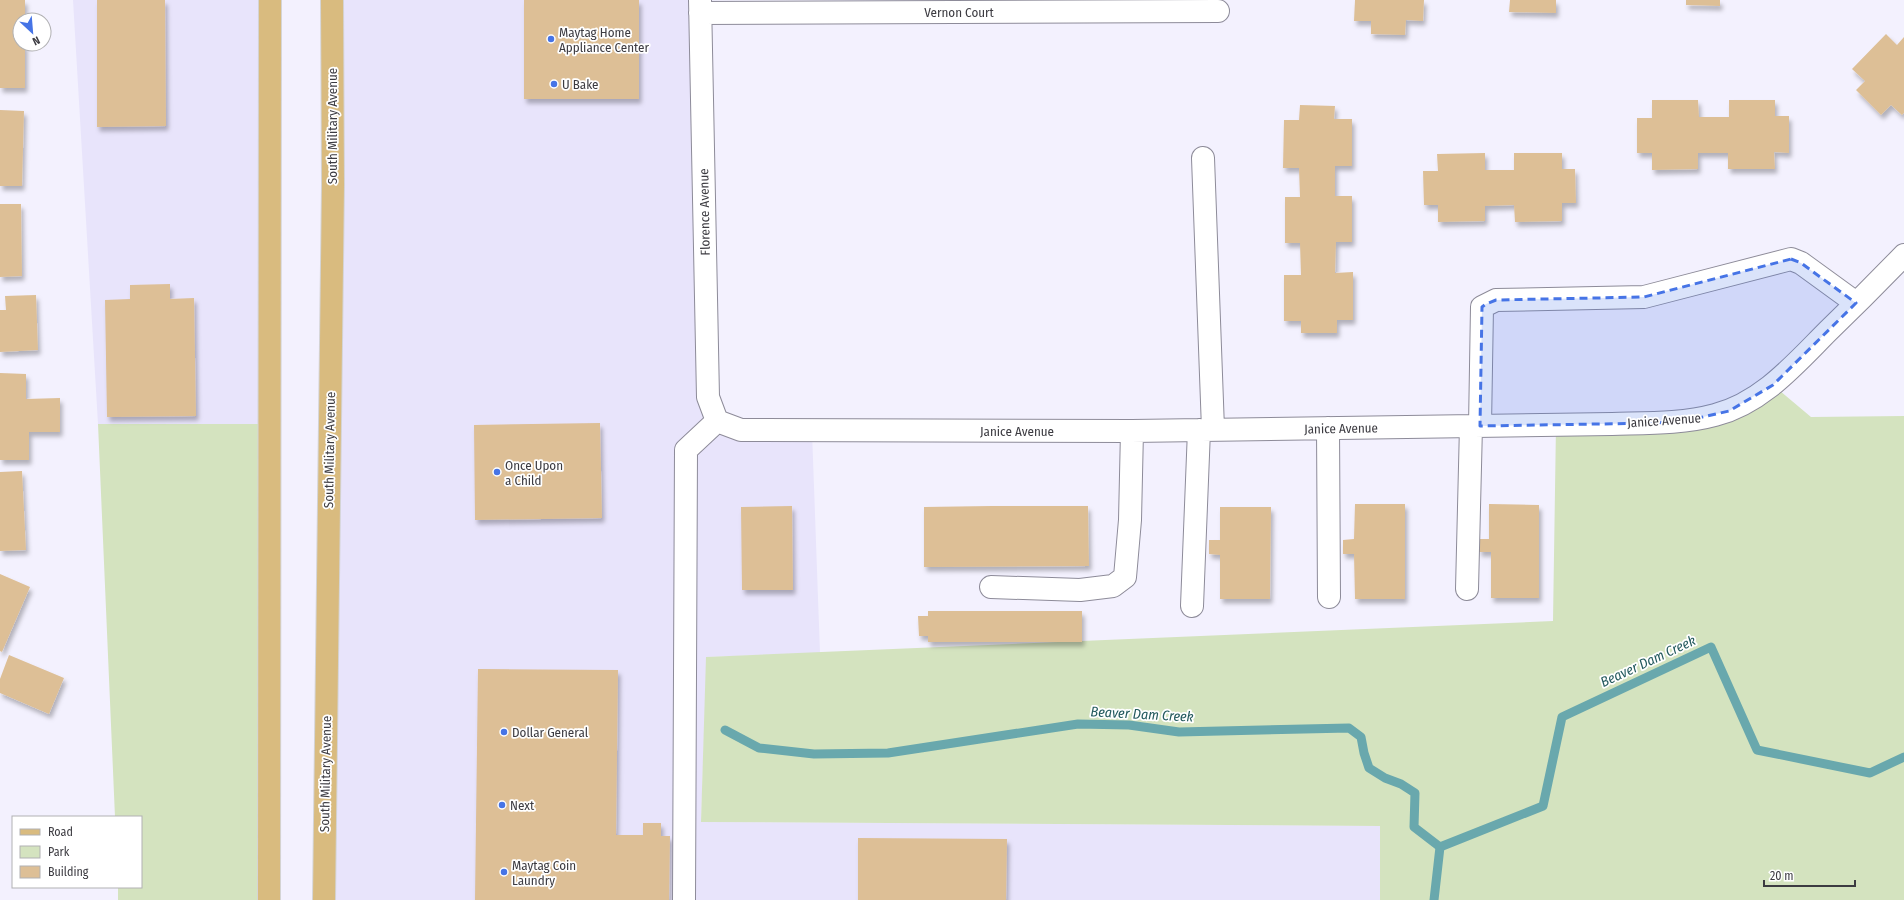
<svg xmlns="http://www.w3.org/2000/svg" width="1904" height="900" font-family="'Fira Sans Condensed',sans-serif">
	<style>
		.built { fill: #e8e4fb }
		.green { fill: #d4e3bf }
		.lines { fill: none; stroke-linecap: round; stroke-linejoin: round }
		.stream { stroke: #69a8ad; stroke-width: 9 }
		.building { fill: #ddbf96; filter: url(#shadow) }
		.minor-casing { stroke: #8d8b99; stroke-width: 24 }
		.major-casing { stroke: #d4d4d5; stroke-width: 24 }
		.minor { stroke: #fff; stroke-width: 22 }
		.major { stroke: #d9bb7f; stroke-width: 22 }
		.marked { fill: #4674e6; fill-opacity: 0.2; stroke: #4674e6; stroke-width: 3; stroke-dasharray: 8 5; stroke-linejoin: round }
		.poi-dot { fill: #4674e6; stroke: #fff; stroke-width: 1.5 }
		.labels { text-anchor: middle; stroke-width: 3.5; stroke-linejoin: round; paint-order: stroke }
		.street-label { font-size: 13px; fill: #3c3b41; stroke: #fff }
		.poi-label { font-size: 13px; fill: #3c3b41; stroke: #fff; text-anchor: start }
		.water-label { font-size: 14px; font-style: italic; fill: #245a5e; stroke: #fff }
	</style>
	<defs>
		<filter id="shadow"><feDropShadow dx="2.5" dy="4.5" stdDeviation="2" flood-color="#0004"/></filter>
	</defs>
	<rect width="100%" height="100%" fill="#f3f1fe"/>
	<path class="built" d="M73,0H270L269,424H98Z
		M332,0H700L717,421L812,431L820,653L707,657L701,822L1380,826V900H324Z"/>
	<path class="green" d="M1773,385L1811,417L1904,416V900H1380V826L701,822L706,657L1553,621L1556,425L1658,423Z
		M98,424H269V900H118V887H141V817H115Z"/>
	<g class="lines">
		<path class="stream" d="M725,730L759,748L814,754L888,753L1078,724L1129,725L1179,732L1349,728L1361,737L1364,753L1369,768L1385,778L1401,784L1415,793L1414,827L1440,847L1434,900
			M1440,847L1543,806L1562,717L1711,647L1757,750L1870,773L1904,757"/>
	</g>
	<path class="building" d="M0,0H25V20H20V44H25V88H0Z
		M97,0H165L166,126L97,127Z
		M524,0H639V99H524Z
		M1355,0H1424L1423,21L1406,20L1405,35L1371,34V21H1354Z
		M1510,0H1556V13L1509,12Z
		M1686,0H1720V6L1686,5Z
		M1886,34L1897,45L1904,37V113L1902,115L1891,105L1881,115L1856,90L1865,81L1852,69Z
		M1652,100H1698L1699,117H1729V100H1775V116H1789V153L1774,152L1775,169H1728V153H1698V169L1652,170V153H1637V118H1652Z
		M1300,105L1335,106L1334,119H1352V166H1335V196H1352V242H1336L1335,273L1353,272V320H1337V333H1301V321H1284V275H1301L1300,243H1285V197H1300L1299,168H1283L1284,120H1299Z
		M0,110L24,111L22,186H0Z
		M1485,153V170H1514V153H1562V169H1575L1576,203H1562V221L1515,222L1514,205L1485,206V221L1438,222V205H1424L1423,171H1438L1437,154Z
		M0,204H21L22,276L0,277Z
		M170,284V299L194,298L196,416L107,417L105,300L130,299V285Z
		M36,295L38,350L0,352V310H6L5,296Z
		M0,373L26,374V399L60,398V432H29V460H0Z
		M600,423L602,518L475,520L474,425Z
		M22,471L26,550L0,551V472Z
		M1355,504H1405V599H1355L1354,554H1343V540L1354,539Z
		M1489,504L1539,505V598H1491V552H1479V539H1489Z
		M792,506L793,590H742L741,507Z
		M992,506H1088L1089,566L924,567V507Z
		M1220,507H1271L1270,599H1220V555L1209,554V540H1220Z
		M0,574L30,587L2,652L0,651Z
		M928,611H1082V642H928V636H919L918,616H928Z
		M9,655L64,678L49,714L0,693V679Z
		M478,669L618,670L616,835H643V823H661V836H670L669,900H475Z
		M858,838L1007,839L1006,900H858Z"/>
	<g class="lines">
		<g class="minor-casing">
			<path id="minor" d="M700,0L708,397L717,421
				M700,13L1218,11
				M1203,158L1213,429
				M717,421L741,430L1132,431L1612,424C1646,423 1682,424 1715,415C1762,403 1795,364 1828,331C1854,306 1879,281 1904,255
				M1480,426L1482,307L1496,300L1644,297L1791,259L1801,263L1856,303
				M1328,428L1329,597
				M991,587L1080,590L1113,586L1125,577L1130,520L1132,431
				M1467,589L1471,426
				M1192,606L1199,430
				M684,900L686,450L717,421"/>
		</g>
		<g class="major-casing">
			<path id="major" d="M269,900L270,0
				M324,900L333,184L332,0"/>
		</g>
		<use href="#minor" class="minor"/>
		<use href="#major" class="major"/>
	</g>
	<path class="marked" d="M1791,259L1801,263L1856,303L1773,385L1729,411L1694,419L1658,423L1480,426L1482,307L1486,304L1496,300L1644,297Z"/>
	<g class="poi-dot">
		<circle cx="551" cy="39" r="4"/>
		<circle cx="554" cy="84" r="4"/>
		<circle cx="497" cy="472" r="4"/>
		<circle cx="504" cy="732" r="4"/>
		<circle cx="502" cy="805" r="4"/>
		<circle cx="504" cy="872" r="4"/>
	</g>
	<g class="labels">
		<g class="street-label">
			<text x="959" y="17">Vernon Court</text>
			<text transform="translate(332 126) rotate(-90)" y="5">South Military Avenue</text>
			<text transform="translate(704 212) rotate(-91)" y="5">Florence Avenue</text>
			<text transform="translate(1664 420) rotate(-4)" y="5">Janice Avenue</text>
			<text transform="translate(1341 428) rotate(-1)" y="5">Janice Avenue</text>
			<text x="1017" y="436">Janice Avenue</text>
			<text transform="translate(329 450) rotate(-89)" y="5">South Military Avenue</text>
			<text transform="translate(325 774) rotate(-89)" y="5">South Military Avenue</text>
		</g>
		<g class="poi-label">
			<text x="559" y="37">Maytag Home<tspan x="559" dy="15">Appliance Center</tspan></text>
			<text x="562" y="89">U Bake</text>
			<text x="505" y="470">Once Upon<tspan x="505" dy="15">a Child</tspan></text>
			<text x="512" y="737">Dollar General</text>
			<text x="510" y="810">Next</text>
			<text x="512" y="870">Maytag Coin<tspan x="512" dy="15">Laundry</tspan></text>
		</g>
		<g class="water-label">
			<text transform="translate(1648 661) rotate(-25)" y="5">Beaver Dam Creek</text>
			<text transform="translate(1142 714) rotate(3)" y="5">Beaver Dam Creek</text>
		</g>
	</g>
	<rect x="12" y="816" width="130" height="72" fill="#ffffff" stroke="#b1b1b3"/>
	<rect x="20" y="829" width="20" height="6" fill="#d9bb7f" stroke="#b1b1b3"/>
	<text x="48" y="836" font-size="12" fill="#3c3b41">Road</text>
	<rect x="20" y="846" width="20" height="12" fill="#d4e3bf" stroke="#b1b1b3"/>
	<text x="48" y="856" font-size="12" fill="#3c3b41">Park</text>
	<rect x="20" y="866" width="20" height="12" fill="#ddbf96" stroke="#b1b1b3"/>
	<text x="48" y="876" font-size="12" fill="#3c3b41">Building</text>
	<g transform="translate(32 32) rotate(154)"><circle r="19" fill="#ffffff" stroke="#b1b1b3"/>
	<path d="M0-3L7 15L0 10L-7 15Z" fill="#4674e6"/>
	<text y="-6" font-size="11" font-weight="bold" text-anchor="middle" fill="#3c3b41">N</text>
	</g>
	<path d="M1764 880v6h91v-6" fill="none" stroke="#3c3b41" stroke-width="2"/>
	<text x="1770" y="880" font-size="12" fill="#3c3b41" stroke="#ffffff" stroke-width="3" paint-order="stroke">20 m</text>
</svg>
